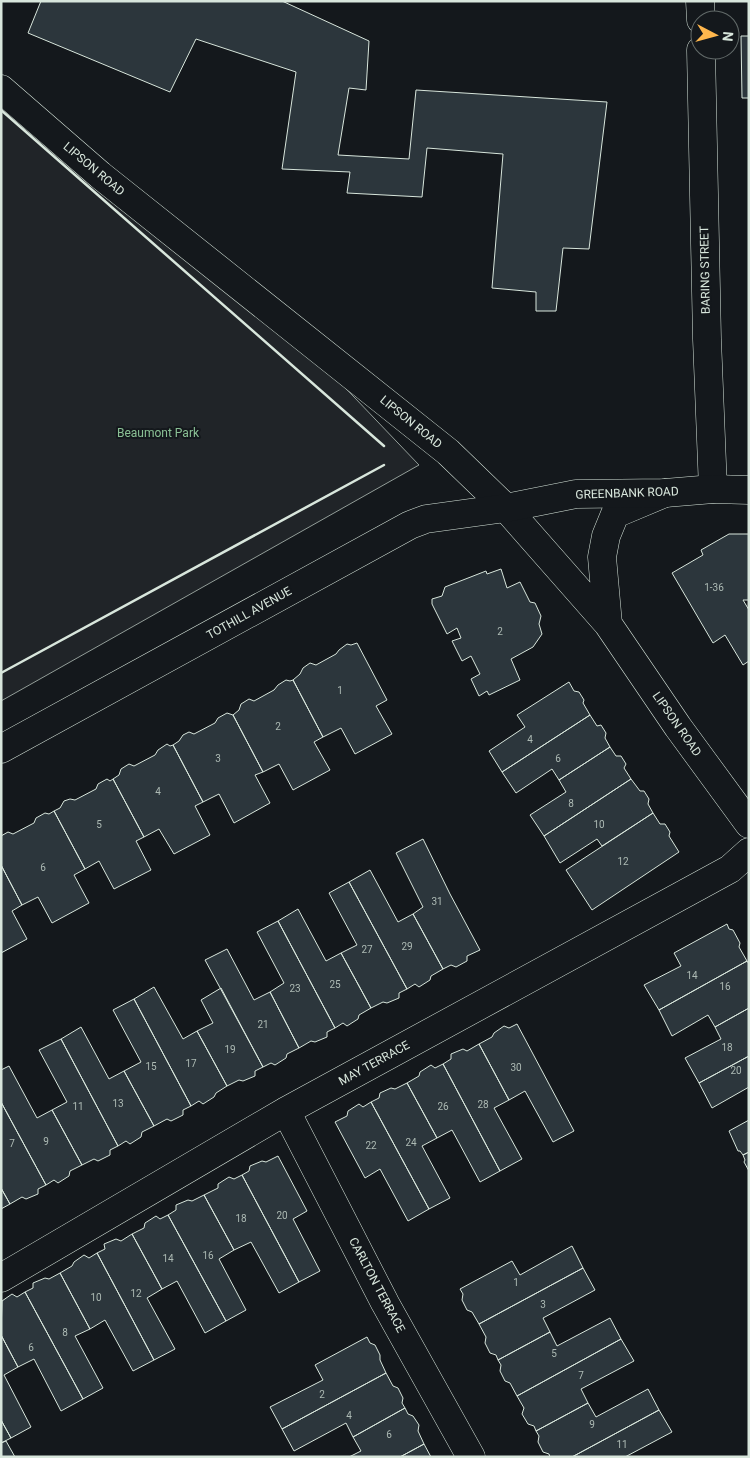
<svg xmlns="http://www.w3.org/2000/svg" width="750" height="1458" font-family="Roboto,sans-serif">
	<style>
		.green { fill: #202428; stroke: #939e99 }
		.building { fill: #2c363c; stroke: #d8e6dc }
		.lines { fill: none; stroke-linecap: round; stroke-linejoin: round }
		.minor-casing { stroke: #d8e6dc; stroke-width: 29 }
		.secondary-casing { stroke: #d8e6dc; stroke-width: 29 }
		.minor { stroke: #14181c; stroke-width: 28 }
		.secondary { stroke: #14181c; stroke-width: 28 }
		.wall { stroke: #d8e6dc; stroke-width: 2.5 }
		.labels { text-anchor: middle; stroke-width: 4; stroke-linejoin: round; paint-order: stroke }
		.number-label { font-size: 10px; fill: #adbab4 }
		.street-label { font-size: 12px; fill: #d8e6dc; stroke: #14181c }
		.park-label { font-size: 12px; fill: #8ac095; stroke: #14181c }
	</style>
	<rect width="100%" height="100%" fill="#14181c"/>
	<path class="green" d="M1,102L311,352L419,465L1,701Z"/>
	<path class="building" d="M41,1H282L369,41L366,90L349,88L338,155L409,159L416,90L607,102L589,249L563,248L556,311H536V292L492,288L503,154L427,148L422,197L347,193L350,172L282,169L296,72L196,39L170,92L28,33Z
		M741,36H749V98H742Z
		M729,534H749V600H743L749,610V661L743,665L725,635L713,643L672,573L703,555L701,550Z
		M501,569L507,588L520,582L530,602L535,603L541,616L539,624L542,634L533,647L511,659L520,680L489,695L487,691L479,696L471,679L480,674L471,656L462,661L452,641L461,638L457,628L447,634L432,604V599L442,596L445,587L486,571L487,574Z
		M357,643L387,700L376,706L392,734L355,754L341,728L323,737L293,680L300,674L303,668L310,663L316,665L336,654L339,650L347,644L351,645Z
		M286,680L290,681L293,680L323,737L314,742L330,770L293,790L279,764L263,772L233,715L239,710L241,704L249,699L254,701L274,690L278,685Z
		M569,682L574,691L579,692L584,700L583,703L590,715L502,772L489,751L525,727L517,715Z
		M227,713L233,715L263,772L255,775L270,803L234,823L219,794L203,802L173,745L179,741L183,735L189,732L194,734L215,723L218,718Z
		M590,715L597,726L601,725L606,733L605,738L610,747L559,780L552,769L516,793L502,772Z
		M167,744L170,746L173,745L203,802L195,806L210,835L174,854L159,829L144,837L113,779L119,775L121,769L129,764L134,766L155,755L158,750Z
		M610,747L616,756H621L626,764L624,768L631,779L544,836L530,815L566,792L559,780Z
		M107,779L110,781L113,779L144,837L136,841L151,870L114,889L99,861L85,869L54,811L60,808L64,801L70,799L75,800L96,789L98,784Z
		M631,779L640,791H644L649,799L648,804L653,813L602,846L597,839L560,863L544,836Z
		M54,811L85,869L74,875L89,903L52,923L38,897L22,905L1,865V836L8,832L13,834L34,823L36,818L45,813L49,814Z
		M653,813L660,824H665L670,832L669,836L679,852L592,910L566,870Z
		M423,839L450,894L480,950L467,956V961L456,967L451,965L443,969L413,914L423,907L396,853Z
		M1,865L22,905L12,911L27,939L1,953Z
		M370,870L398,922L413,914L443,969L431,976L430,980L419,987L415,984L407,989L349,882Z
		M349,882L407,989L399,993V998L387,1003L383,1002L371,1008L341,953L357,945L329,893Z
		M298,909L326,961L341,953L371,1008L359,1015L358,1019L347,1026L343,1023L335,1028L278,921Z
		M278,921L335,1028L327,1032V1037L315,1042L311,1041L299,1048L270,992L284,983L257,932Z
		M727,924L729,929L733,930L740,943L739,947L747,961L659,1010L644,985L681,966L674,953Z
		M227,949L254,1000L270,992L299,1048L287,1054L286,1058L275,1065L271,1063L263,1067L205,960Z
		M747,961L749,964V1008L715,1027L708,1015L672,1036L659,1010Z
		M154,987L183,1039L197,1031L227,1086L216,1093L214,1097L203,1104L199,1101L191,1106L134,999Z
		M221,988L263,1067L255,1071V1076L243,1081L239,1080L227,1086L197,1031L213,1023L201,1000Z
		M134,999L191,1106L183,1110V1115L171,1121L167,1119L154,1126L124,1071L141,1062L113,1010Z
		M749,1008V1056L699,1083L685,1058L721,1039L715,1027Z
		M517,1024L574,1131L553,1142L525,1091L509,1100L479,1044L492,1037L494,1033L504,1026L509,1028Z
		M81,1027L109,1079L124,1071L154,1126L142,1132L141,1137L130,1144L126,1141L118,1146L61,1039Z
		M61,1039L118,1146L110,1150V1155L98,1161L94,1159L82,1165L52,1110L67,1102L39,1050Z
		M479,1044L509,1100L494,1108L522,1159L500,1171L443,1064L451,1059V1054L463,1049L467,1051Z
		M749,1056V1087L712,1108L699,1083Z
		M443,1064L500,1171L480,1182L452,1130L437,1138L407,1083L419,1076L420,1072L431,1065L435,1068Z
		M9,1066L37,1118L52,1110L82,1165L70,1171L69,1176L58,1183L54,1180L46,1185L1,1102V1070Z
		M407,1083L437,1138L422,1146L450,1198L429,1209L371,1102L379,1098L380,1093L391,1088L395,1089Z
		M1,1102L46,1185L38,1189V1194L26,1199L22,1197L10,1204L1,1188Z
		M371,1102L429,1209L408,1221L380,1169L365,1178L335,1122L347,1116L348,1111L359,1104L363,1107Z
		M749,1120V1152L743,1155L740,1151H738L729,1131Z
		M749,1152V1171L744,1162L745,1160L743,1155Z
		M278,1156L307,1211L293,1219L320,1271L299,1282L242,1175L249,1171L250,1166L262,1161L266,1162Z
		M242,1175L299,1282L279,1293L251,1242L234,1250L204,1195L218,1188V1184L229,1177L234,1179Z
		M1,1188L10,1204L1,1209Z
		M204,1195L234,1250L219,1259L246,1310L226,1321L168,1215L176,1210V1205L188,1200L192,1201Z
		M168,1215L226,1321L205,1333L177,1281L162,1289L132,1234L144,1228L145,1223L156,1216L160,1219Z
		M132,1234L162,1289L147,1298L175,1349L154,1360L97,1253L105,1249L104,1244L116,1239L121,1241Z
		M572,1246L583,1268L479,1324L472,1312L467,1310L462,1300L463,1294L460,1289L512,1261L520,1275Z
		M97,1253L154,1360L133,1371L105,1320L90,1329L60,1273L72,1266L74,1262L84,1255L89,1258Z
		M583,1268L595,1290L543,1318L550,1332L498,1360L496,1355L490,1353L485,1343L486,1337L479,1324Z
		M60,1273L90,1329L75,1336L103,1388L83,1399L25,1292L33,1288V1283L45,1278L49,1279Z
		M25,1292L83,1399L61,1411L34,1359L18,1367L1,1335L2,1301L12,1294L17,1297Z
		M610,1318L621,1339L517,1396L510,1383L505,1381L500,1371L501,1365L498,1360L550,1332L557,1346Z
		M1,1335L18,1367L4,1375L31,1427L11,1438L1,1420Z
		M367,1337L370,1343L375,1345L380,1355V1360L386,1373L282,1429L270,1407L323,1380L315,1365Z
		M621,1339L634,1361L581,1389L588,1403L536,1431L534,1426L528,1424L522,1414L524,1408L517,1396Z
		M386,1373L393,1386L398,1388L403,1398L402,1403L405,1408L353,1437L346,1423L294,1451L282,1429Z
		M648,1389L659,1410L572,1457H550L549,1454L543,1452L538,1442L539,1436L536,1431L588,1403L596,1417Z
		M405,1408L408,1414L413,1416L419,1425L418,1431L424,1444L400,1457H349L361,1451L353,1437Z
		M659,1410L672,1432L625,1457H572Z
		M1,1420L11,1438L1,1443Z
		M6,1441L15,1457H1V1443Z
		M424,1444L431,1457H400Z"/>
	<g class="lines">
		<g class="minor-casing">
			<path id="minor" d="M700,1L701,20
				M701,50L707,339L713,489
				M1,89L100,175L448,452L506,508L608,624L678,727L749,824
				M608,624L602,557L606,536L615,514L665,493
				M286,1111L385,1303L471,1457
				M1,1278L286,1111L730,869L749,852"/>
		</g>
		<g class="secondary-casing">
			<path id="secondary" d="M1,749L410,525L426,519L506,508L576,494L665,493L713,489L749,490"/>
		</g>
		<use href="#minor" class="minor"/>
		<use href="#secondary" class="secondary"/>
		<path class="wall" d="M1,110L384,446
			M1,673L384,465"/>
	</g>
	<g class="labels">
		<g class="number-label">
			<text x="714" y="591">1-36</text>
			<text x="500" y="635">2</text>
			<text x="340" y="694">1</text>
			<text x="278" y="730">2</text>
			<text x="530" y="743">4</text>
			<text x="218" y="762">3</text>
			<text x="558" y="762">6</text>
			<text x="158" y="795">4</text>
			<text x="571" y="807">8</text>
			<text x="99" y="828">5</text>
			<text x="599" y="828">10</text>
			<text x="623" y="865">12</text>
			<text x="43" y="871">6</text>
			<text x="437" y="905">31</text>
			<text x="407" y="950">29</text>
			<text x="367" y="953">27</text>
			<text x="692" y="979">14</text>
			<text x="335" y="988">25</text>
			<text x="725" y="990">16</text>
			<text x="295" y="992">23</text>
			<text x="263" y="1028">21</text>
			<text x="727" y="1051">18</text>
			<text x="230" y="1053">19</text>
			<text x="191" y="1067">17</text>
			<text x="151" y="1070">15</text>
			<text x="516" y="1071">30</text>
			<text x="736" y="1074">20</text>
			<text x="118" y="1107">13</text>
			<text x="483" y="1108">28</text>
			<text x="78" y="1110">11</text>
			<text x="443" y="1110">26</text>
			<text x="46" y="1145">9</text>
			<text x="411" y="1146">24</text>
			<text x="12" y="1147">7</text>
			<text x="371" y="1149">22</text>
			<text x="282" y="1219">20</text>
			<text x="241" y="1222">18</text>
			<text x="208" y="1259">16</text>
			<text x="168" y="1262">14</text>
			<text x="516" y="1286">1</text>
			<text x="136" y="1297">12</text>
			<text x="96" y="1301">10</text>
			<text x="543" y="1308">3</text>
			<text x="65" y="1336">8</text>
			<text x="31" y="1351">6</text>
			<text x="554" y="1357">5</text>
			<text x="581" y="1379">7</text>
			<text x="322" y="1398">2</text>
			<text x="349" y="1419">4</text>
			<text x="592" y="1428">9</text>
			<text x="389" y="1438">6</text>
			<text x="622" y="1448">11</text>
		</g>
		<g class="street-label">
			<text transform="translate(94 169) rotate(40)" y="4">LIPSON ROAD</text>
			<text transform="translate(705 270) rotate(-91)" y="4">BARING STREET</text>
			<text transform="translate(411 422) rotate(39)" y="4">LIPSON ROAD</text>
			<text transform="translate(627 493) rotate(-2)" y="4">GREENBANK ROAD</text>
			<text transform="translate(249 613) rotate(-29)" y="4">TOTHILL AVENUE</text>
			<text transform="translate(677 724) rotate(55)" y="4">LIPSON ROAD</text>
			<text transform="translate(374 1063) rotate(-29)" y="4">MAY TERRACE</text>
			<text transform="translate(377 1285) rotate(62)" y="4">CARLTON TERRACE</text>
		</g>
		<g class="park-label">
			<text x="158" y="437">Beaumont Park</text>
		</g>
	</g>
	<rect width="750" height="1458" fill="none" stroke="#d8e6dc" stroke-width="5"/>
	<g transform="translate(715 35) rotate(96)"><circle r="24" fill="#14181c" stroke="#626a69"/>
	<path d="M0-4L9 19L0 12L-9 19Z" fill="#ffb74d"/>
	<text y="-8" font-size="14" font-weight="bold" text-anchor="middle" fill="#d8e6dc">N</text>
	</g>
</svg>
